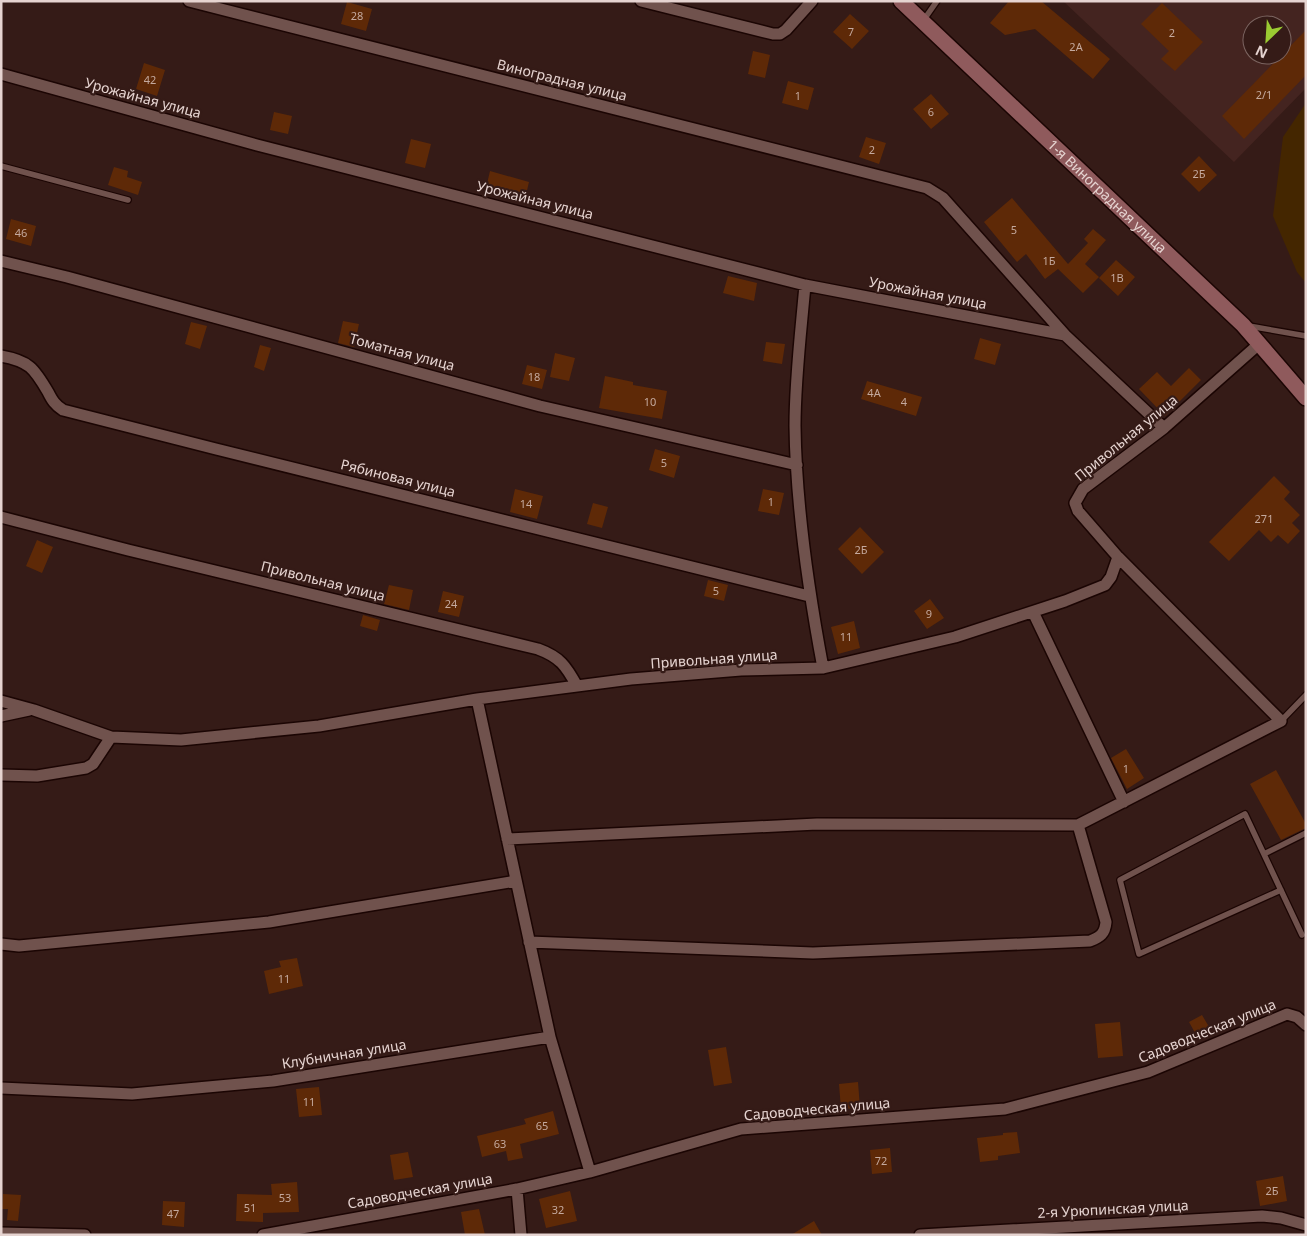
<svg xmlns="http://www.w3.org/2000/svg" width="1307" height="1236" font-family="'Noto Sans',sans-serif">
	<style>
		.built { fill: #442420; fill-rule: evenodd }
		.green { fill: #442600 }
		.building { fill: #5e2907 }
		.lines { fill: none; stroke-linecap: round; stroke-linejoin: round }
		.service-casing { stroke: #1b0503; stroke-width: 8 }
		.minor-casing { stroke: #1b0503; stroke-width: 14 }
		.secondary-casing { stroke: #1b0503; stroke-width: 18 }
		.service { stroke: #70524d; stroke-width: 5.5 }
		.minor { stroke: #70524d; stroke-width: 11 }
		.secondary { stroke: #8f5a5c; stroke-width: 15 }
		.labels { text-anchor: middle; stroke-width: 4.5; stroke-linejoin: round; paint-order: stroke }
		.number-label { font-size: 11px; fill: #c4a99e }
		.street-label { font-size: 14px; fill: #e6d4d1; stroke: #351b17 }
	</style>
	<rect width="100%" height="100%" fill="#351b17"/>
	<path class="built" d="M1063,1H1306V88L1234,162ZM1252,25H1282V55H1252Z"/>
	<path class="green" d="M1306,103V283L1297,272L1273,216L1283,137Z"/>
	<path class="building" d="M1009,1H1041L1110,59L1093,79L1035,29L1005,35L990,23Z
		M347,2L372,9L366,31L341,24Z
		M1162,3L1203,42L1175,71L1161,59L1169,51L1141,24Z
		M850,14L869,31L852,49L833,32Z
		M1306,30V75L1244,139L1222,116Z
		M753,51L770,55L765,78L748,74Z
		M144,63L165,70L157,96L136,89Z
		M788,81L814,88L808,110L782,103Z
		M931,94L949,114L931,129L913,109Z
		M274,112L292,116L288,134L270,130Z
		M866,137L886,143L879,164L859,157Z
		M411,139L431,144L425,168L405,163Z
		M1199,156L1217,175L1199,192L1181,174Z
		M114,167L128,171L127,177L142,182L138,195L108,185Z
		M490,171L529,182L525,199L486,188Z
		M1012,198L1068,264L1088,243L1084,239L1093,229L1106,240L1085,264L1099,277L1083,293L1058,269L1045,279L1026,254L1017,262L984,222Z
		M11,219L36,226L31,246L6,239Z
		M1116,260L1135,277L1118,296L1099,278Z
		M728,276L757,283L754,301L723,293Z
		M343,321L359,324L354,347L338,343Z
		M191,322L207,326L200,349L185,344Z
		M980,338L1001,344L995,365L974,359Z
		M766,342L785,344L782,364L763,361Z
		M260,345L271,348L264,371L254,367Z
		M555,353L575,358L569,381L550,377Z
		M527,365L547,370L542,389L522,384Z
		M1189,368L1201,380L1165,416L1139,389L1157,372L1171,386Z
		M605,376L633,382V385L667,391L662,419L599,408Z
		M867,381L922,397L916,416L861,399Z
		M655,449L680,456L674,478L649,470Z
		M1274,476L1290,492L1284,499L1300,515L1292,523L1300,531L1288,544L1278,535L1271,542L1259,530L1229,561L1209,542Z
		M515,489L543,496L537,519L510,512Z
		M763,489L784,493L779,515L758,511Z
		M593,503L608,507L602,528L587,524Z
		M860,527L884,552L862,574L838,549Z
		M37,540L53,547L42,573L26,566Z
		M708,580L728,585L724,601L704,596Z
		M389,585L413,590L409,610L384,604Z
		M443,591L464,596L459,617L438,612Z
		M930,599L944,618L927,629L914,611Z
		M363,615L380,620L377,631L360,626Z
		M854,621L860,648L838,654L831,627Z
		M1126,749L1144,778L1127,789L1111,758Z
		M1276,770L1306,824V828L1281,840L1250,784Z
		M297,958L303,986L269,994L264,971L281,967L279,961Z
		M1202,1015L1212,1032L1199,1040L1189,1022Z
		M1120,1022L1123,1056L1098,1058L1095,1024Z
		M726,1047L732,1083L714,1086L708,1050Z
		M858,1082L860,1108L841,1109L839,1084Z
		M319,1087L322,1115L299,1117L296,1089Z
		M553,1111L559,1134L520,1144L523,1158L508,1161L506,1151L482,1157L477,1136L526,1124L524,1119Z
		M1017,1132L1020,1153L998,1156V1160L980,1162L977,1138L1003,1135V1133Z
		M890,1148L892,1172L872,1174L870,1150Z
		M408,1152L413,1177L394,1180L390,1155Z
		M1283,1176L1287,1201L1260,1206L1256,1181Z
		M297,1182L299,1212L263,1213V1222L236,1221L237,1194L272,1195L271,1184Z
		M570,1191L577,1221L546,1228L539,1199Z
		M3,1194L21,1195L18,1221L7,1220L8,1209H2Z
		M163,1201L185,1202L184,1227L162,1225Z
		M479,1209L485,1235H465L461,1212Z
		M814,1221L822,1235H791Z"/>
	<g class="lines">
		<g class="service-casing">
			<path id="service" d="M923,21L937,1
				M1,166L128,200
				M1249,326L1306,336
				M1281,721L1306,695
				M1264,854L1306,833
				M1281,890L1139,954L1120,880L1245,814L1302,935"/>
		</g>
		<g class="minor-casing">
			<path id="minor" d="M189,1L927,188L943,198L1065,335L1164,428
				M641,1L773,34H780L786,30L812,1
				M1,74L257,145L805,285L1065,335
				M1,261L67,277L540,406L797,465
				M805,285C801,331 795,379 795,426C796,507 808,588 823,668
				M1,356C29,361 34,368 48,392C52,400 55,405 63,410L216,449L809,596
				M1,517L128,550L538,649C560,657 566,666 577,686L631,679L741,670L823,668L955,637L1065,601L1105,585L1111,577L1118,557L1078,511L1075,503L1083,489L1164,428L1259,344
				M1033,612L1124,802
				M477,699L550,1037
				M1,701L34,710L111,737L181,740L319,726L477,699L577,686
				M1,716L29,710
				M1,775L37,776L86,768L93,764L111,737
				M507,839L817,824L1078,825L1281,721L1118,557
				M529,942L813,953L1090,941C1100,937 1105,934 1106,922L1078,825
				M1,944L19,946L269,922L516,881
				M1,1088L132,1094L273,1081L550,1037L590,1172
				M517,1189L521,1235
				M1,1233L85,1235
				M263,1235L517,1189L590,1172L741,1129L1005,1109L1148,1072L1287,1014L1297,1017L1306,1025
				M920,1235L1262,1216L1281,1218L1306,1225"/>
		</g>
		<g class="secondary-casing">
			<g id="secondary">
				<path id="s1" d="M901,1L1243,325L1306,398"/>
			</g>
		</g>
		<use href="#service" class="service"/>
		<use href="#minor" class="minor"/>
		<use href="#secondary" class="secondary"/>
	</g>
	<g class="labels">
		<g class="number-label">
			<text x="357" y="20">28</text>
			<text x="851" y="36">7</text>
			<text x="1172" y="37">2</text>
			<text x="1076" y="51">2А</text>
			<text x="150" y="84">42</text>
			<text x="1264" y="99">2/1</text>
			<text x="798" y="100">1</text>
			<text x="931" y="116">6</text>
			<text x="872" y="154">2</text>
			<text x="1199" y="178">2Б</text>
			<text x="1014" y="234">5</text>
			<text x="21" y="237">46</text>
			<text x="1049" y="265">1Б</text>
			<text x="1117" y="282">1В</text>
			<text x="534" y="381">18</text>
			<text x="874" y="397">4А</text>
			<text x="650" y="406">10</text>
			<text x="904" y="406">4</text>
			<text x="664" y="467">5</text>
			<text x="771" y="506">1</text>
			<text x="526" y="508">14</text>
			<text x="1264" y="523">271</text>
			<text x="861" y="554">2Б</text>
			<text x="716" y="595">5</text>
			<text x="451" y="608">24</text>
			<text x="929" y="618">9</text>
			<text x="846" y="641">11</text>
			<text x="1126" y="773">1</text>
			<text x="284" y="983">11</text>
			<text x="309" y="1106">11</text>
			<text x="542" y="1130">65</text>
			<text x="500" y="1148">63</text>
			<text x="881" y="1165">72</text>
			<text x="1272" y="1195">2Б</text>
			<text x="285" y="1202">53</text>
			<text x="250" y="1212">51</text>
			<text x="558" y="1214">32</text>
			<text x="173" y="1218">47</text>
		</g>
		<g class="street-label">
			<text transform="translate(562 80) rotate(14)" y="5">Виноградная улица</text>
			<text transform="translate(143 98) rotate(15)" y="5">Урожайная улица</text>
			<text dy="5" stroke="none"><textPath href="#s1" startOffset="284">1-я Виноградная улица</textPath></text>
			<text transform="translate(535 200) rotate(14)" y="5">Урожайная улица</text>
			<text transform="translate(928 293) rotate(11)" y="5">Урожайная улица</text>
			<text transform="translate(402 352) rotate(15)" y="5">Томатная улица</text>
			<text transform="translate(1126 438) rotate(-39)" y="5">Привольная улица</text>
			<text transform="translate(398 478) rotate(14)" y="5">Рябиновая улица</text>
			<text transform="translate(323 581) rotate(14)" y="5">Привольная улица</text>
			<text transform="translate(714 659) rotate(-4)" y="5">Привольная улица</text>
			<text transform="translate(1207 1031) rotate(-22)" y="5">Садоводческая улица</text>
			<text transform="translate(344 1054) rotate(-9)" y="5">Клубничная улица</text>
			<text transform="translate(817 1109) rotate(-5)" y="5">Садоводческая улица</text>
			<text transform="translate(420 1191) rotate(-10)" y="5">Садоводческая улица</text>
			<text transform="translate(1113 1209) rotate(-3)" y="5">2-я Урюпинская улица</text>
		</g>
	</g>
	<rect width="1307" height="1236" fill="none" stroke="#e6d4d1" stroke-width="5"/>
	<g transform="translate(1267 40) rotate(205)"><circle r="24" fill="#351b17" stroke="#7c6561"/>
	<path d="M0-4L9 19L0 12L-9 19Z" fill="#9bcb32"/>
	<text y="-8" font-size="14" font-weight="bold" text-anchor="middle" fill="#e6d4d1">N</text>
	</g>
</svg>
